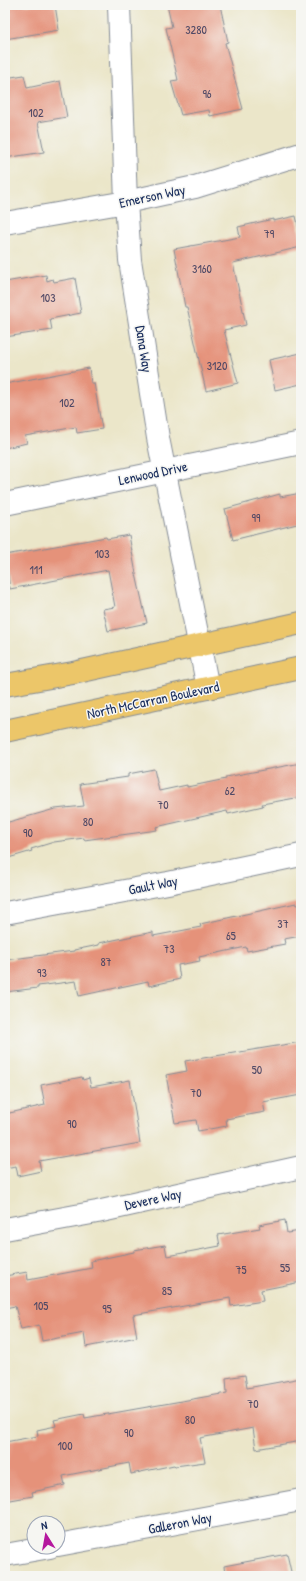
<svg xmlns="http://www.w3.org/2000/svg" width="306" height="1581" font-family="'Patrick Hand',sans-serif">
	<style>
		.building { fill: #e5927a }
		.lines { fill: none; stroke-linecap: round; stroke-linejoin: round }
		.minor-casing { stroke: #838a94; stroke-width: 24 }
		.major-casing { stroke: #838a94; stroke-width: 24 }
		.minor { stroke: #fff; stroke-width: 22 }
		.major { stroke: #ecc669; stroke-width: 22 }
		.labels { text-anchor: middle; stroke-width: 3; stroke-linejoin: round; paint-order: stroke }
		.number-label { font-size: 12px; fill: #4e4865 }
		.street-label { font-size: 14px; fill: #1b2f5e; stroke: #f6f6f2 }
	</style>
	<rect width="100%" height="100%" fill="#f6f6f2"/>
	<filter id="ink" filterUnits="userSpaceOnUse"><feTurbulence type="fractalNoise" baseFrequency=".025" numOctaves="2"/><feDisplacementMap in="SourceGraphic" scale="8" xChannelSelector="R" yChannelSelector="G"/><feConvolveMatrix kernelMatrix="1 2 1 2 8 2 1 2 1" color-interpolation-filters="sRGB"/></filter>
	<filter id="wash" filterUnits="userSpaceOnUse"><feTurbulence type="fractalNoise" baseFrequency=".012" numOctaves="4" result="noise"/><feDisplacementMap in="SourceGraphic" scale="16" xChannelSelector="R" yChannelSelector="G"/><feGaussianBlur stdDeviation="0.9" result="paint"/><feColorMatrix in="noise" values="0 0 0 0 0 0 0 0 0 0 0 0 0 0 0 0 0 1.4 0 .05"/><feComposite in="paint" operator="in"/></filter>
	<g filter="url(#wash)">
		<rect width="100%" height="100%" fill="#ebe6c9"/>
		<g id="blocks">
			<path class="building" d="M5,5H55L59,30L5,39Z
				M167,5H220L228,42L225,43L243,109L210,116L209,110L181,115L171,81L178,80L166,28L172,27Z
				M24,75L27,88L60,81L67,117L38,122L44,152L5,158V78Z
				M296,216L301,240V247L233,263L246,325L224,330L238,383L206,391L187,307H185L174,249L240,237L238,227L273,219V221Z
				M46,275L47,281L53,279L54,282L75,278L81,313L50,319L52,330L5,337V282Z
				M301,353V384L275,390L269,360Z
				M89,368L91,383H94L102,429L77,433L76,427L25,436L27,443L5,448V384Z
				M301,493V523L233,540L225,509L280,494V497Z
				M129,535L136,574L147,623L108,631L103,609L115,607L108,570L10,589L5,555L106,537L107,539Z
				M301,763V797L262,804L263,806L228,814L227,811L156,827L157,830L143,832L84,840V838L54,842L31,849L32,851L5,859V823L55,809L84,806L80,784L128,777V774L154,769L159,791L187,785V787L226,779V777Z
				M296,903L297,905L301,904V936L284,939L285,944L247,951L246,947L199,957L200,961L178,965L180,979L149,986L148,981L79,996L76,981L38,986V988L5,992V960L74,951V950L99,945V943L153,932V936L201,927L200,924Z
				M301,1042V1095L263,1102L265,1112L226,1119L227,1126L198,1131L196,1120L175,1123L166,1075L187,1071L185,1061Z
				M82,1077L83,1080L89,1078L91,1087L130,1080L140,1143L39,1161L41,1171L18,1176L16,1166L5,1168V1114L45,1105L41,1085Z
				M285,1220L287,1233L301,1231V1282L261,1290L263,1301L231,1306L230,1298L133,1315L137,1337L86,1347L84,1333L42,1341L39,1325L21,1329L15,1306L5,1308V1276L27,1272L28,1280L92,1268L91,1261L134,1252V1250L165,1245L167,1256L220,1246L218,1235L260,1228L259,1225Z
				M245,1375L247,1388L301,1378V1441L256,1449L253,1428L200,1438L205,1462L175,1466L174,1465L131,1474L129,1463L63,1476L65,1485L32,1492L33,1496L5,1501V1442L38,1436L37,1430L56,1426L54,1420L84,1414L85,1418L227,1393L226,1378Z
				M287,1554L292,1576H225L224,1566Z"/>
		</g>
	</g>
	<g filter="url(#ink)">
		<use href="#blocks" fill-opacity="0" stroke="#838a94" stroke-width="1"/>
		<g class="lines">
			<g class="minor-casing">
				<path id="minor" d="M119,5L126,202L130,260L158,438L208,688
					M5,223L126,202L195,187L301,154
					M5,504L301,443
					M5,913L168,883L301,855
					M5,1229L97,1212L301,1167
					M58,1545L301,1500
					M5,1555L50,1547"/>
			</g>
			<g class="major-casing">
				<path id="major" d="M5,685L73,673L301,623
					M5,731L301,668"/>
			</g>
			<use href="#minor" class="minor"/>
			<use href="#major" class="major"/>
		</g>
	</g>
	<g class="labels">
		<g class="number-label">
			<text x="196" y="34">3280</text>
			<text x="207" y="98">96</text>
			<text x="36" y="117">102</text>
			<text x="269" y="238">79</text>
			<text x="202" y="273">3160</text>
			<text x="48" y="302">103</text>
			<text x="217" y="370">3120</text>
			<text x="67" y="407">102</text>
			<text x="256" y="522">99</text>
			<text x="102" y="558">103</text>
			<text x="36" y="574">111</text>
			<text x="230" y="795">62</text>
			<text x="163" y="809">70</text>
			<text x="88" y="826">80</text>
			<text x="28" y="837">90</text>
			<text x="283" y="928">37</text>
			<text x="231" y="940">65</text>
			<text x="169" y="953">73</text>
			<text x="106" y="966">87</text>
			<text x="42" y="977">93</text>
			<text x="257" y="1074">50</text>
			<text x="196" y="1097">70</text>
			<text x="72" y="1128">90</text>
			<text x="285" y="1272">55</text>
			<text x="241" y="1274">75</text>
			<text x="167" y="1295">85</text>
			<text x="41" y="1310">105</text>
			<text x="107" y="1313">95</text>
			<text x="253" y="1408">70</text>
			<text x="190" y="1424">80</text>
			<text x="129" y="1437">90</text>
			<text x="65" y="1450">100</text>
		</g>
		<g class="street-label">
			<text transform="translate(152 196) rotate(-12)" y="5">Emerson Way</text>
			<text transform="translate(144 349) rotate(81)" y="5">Dana Way</text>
			<text transform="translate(153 473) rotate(-12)" y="5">Lenwood Drive</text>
			<text transform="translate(153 700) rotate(-12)" y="5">North McCarran Boulevard</text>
			<text transform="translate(153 885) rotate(-11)" y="5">Gault Way</text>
			<text transform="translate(153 1199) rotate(-12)" y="5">Devere Way</text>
			<text transform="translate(180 1523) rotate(-11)" y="5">Galleron Way</text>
		</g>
	</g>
	<rect width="306" height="1581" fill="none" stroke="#f6f6f2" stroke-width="20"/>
	<g transform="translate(46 1535) rotate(349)"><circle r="19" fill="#f6f6f2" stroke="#9ea6b7"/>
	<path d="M0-3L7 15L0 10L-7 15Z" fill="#b5179e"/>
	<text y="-6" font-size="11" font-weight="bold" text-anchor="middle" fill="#1b2f5e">N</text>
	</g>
</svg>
